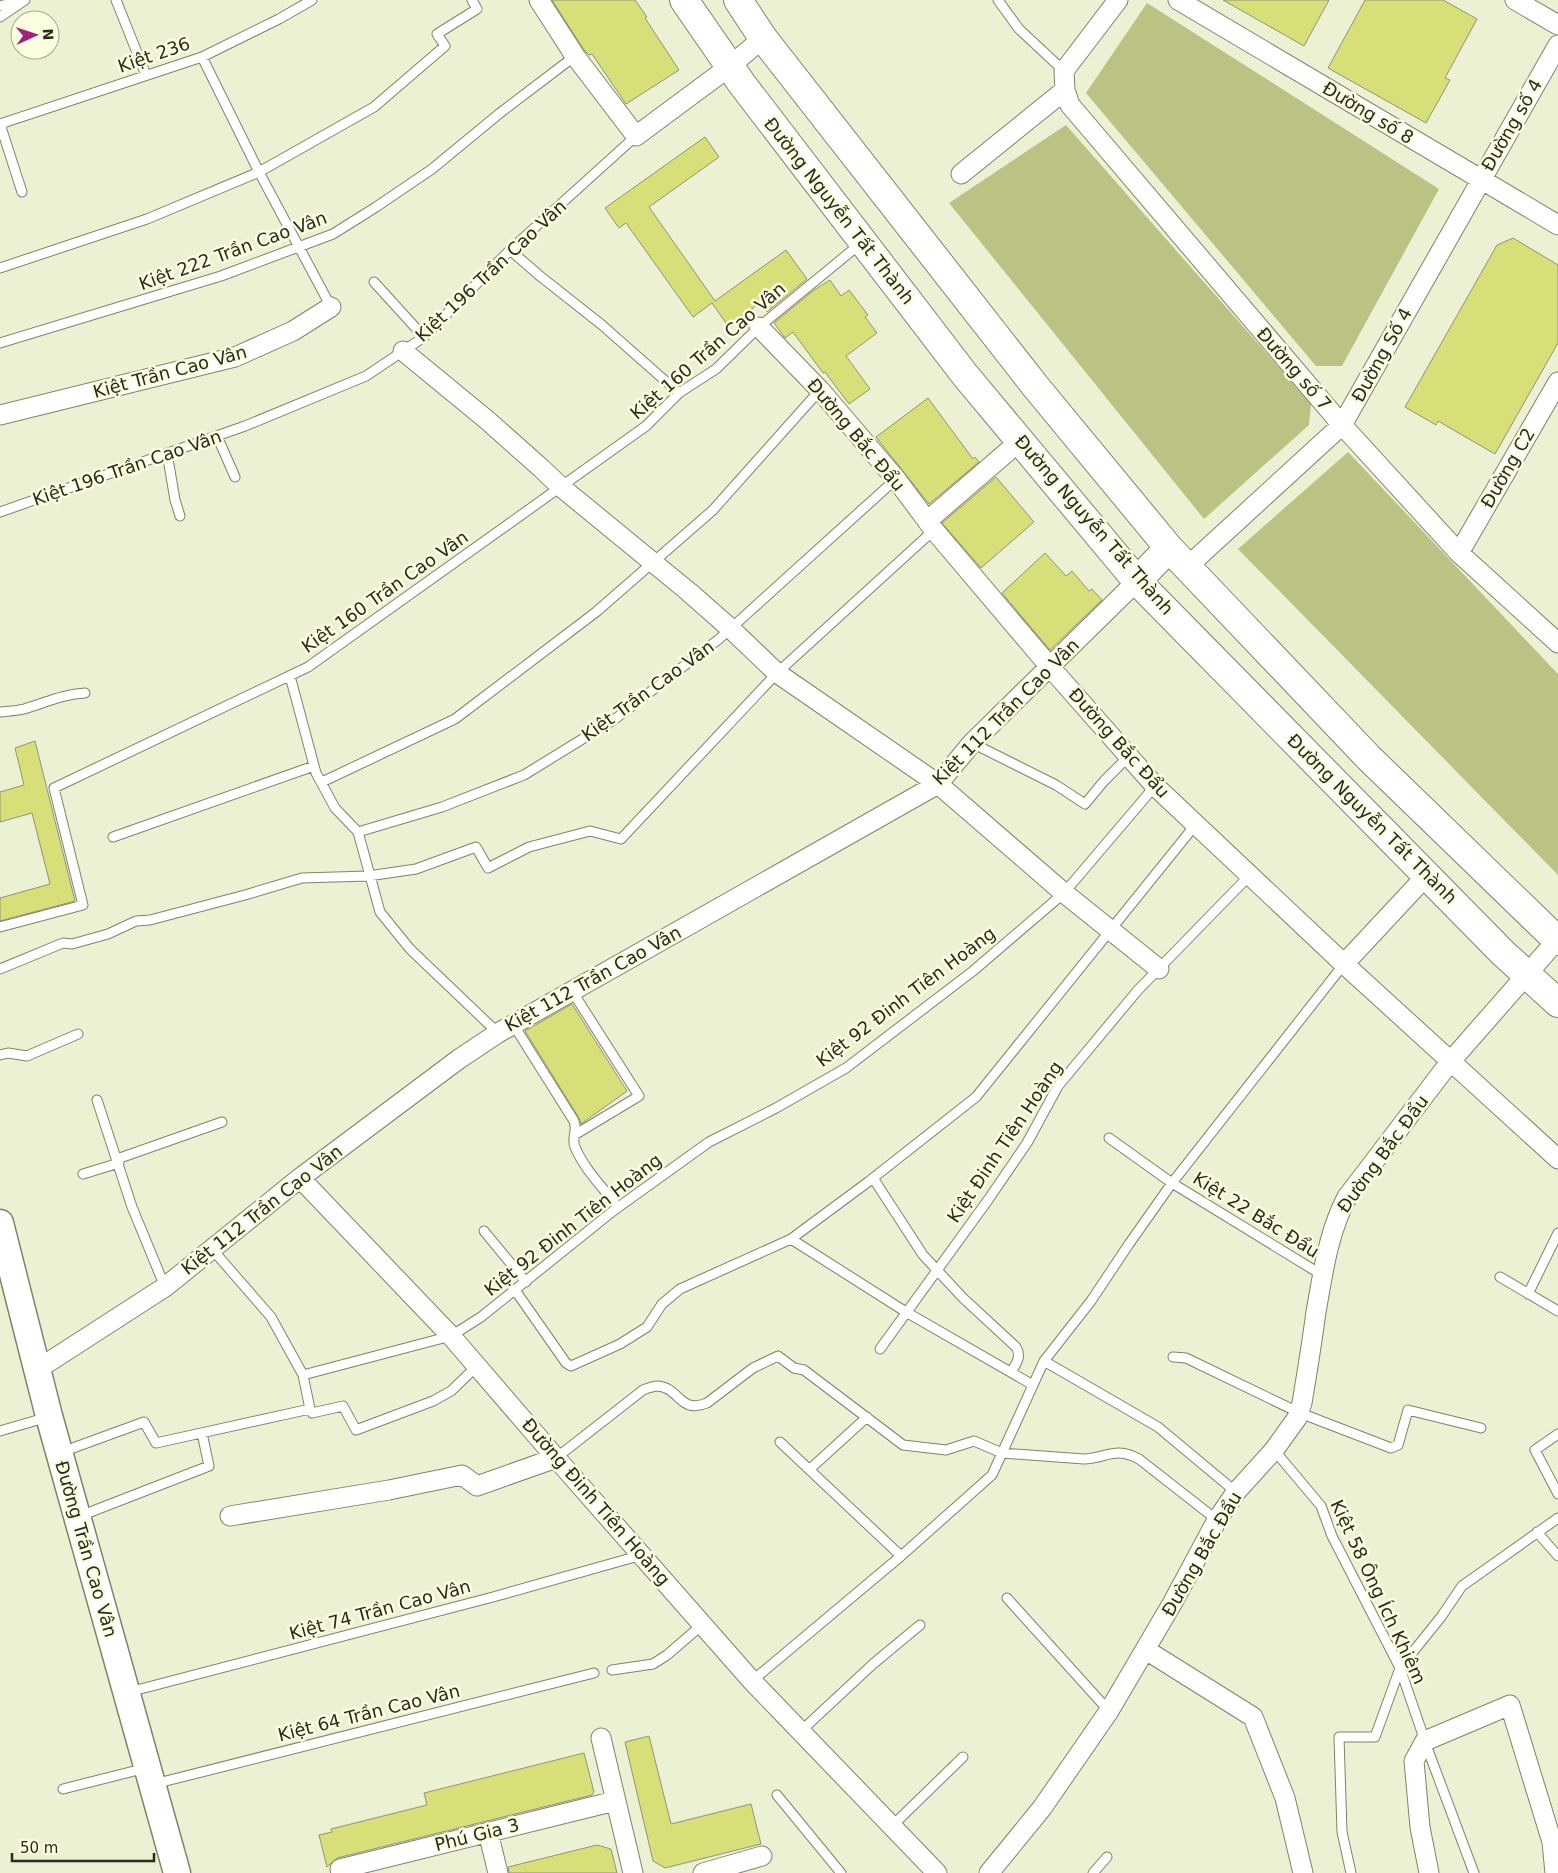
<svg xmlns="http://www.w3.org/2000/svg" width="1558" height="1873" font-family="'DejaVu Sans',sans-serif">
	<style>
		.green { fill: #bcc284 }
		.building { fill: #d8df79; stroke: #909378 }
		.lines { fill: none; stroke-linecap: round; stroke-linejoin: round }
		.lane-casing { stroke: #808369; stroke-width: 11 }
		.street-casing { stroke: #808369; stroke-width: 21 }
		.secondary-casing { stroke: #808369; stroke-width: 29 }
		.primary-casing { stroke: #808369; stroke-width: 30 }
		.lane { stroke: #fff; stroke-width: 9 }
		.street { stroke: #fff; stroke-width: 19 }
		.secondary { stroke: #fff; stroke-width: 26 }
		.primary { stroke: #fff; stroke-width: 28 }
		.labels { text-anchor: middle; stroke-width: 5; stroke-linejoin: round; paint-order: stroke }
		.street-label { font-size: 18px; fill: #2a2b20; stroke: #fbfee1 }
	</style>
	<rect width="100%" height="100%" fill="#edf1d4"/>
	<path class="green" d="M1147,3L1439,189L1342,366H1316L1086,93Z
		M1066,125L1311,404L1309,425L1204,519L949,203Z
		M1348,452L1558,674V875L1238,549Z"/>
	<path class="building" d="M552,0H635L647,17L645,18L679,70L626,104L592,54L589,55L584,50Z
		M1223,0H1329L1304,46Z
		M1365,0H1443L1477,19L1445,78L1450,80L1426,123L1328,68Z
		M705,137L719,157L649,207L715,301L786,250L807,279L767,312L760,303L728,326L712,303L693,317L626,223L619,228L605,208Z
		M1513,238L1558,265V343L1495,454L1438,421L1436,425L1405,407L1497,245Z
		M830,280L841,296L849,290L868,315L865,317L877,333L846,356L870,389L849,404L825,372L823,373L793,332L785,338L774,323L814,290Z
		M928,398L973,459L975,457L979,462L929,504L876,437Z
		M996,477L1034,522L981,568L942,523Z
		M1045,553L1066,576L1072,571L1089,591L1092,589L1102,600L1050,650L1002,593Z
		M35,741L75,901L0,921V898L50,884L32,813L0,822V792L24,785L15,748Z
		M572,1004L627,1091L581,1124L579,1118L525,1031Z
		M649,1736L671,1824L751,1804L761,1844L665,1868L653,1861L625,1742Z
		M584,1753L594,1792L592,1795L337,1858L327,1867L319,1835L332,1832L331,1829L427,1805L424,1793Z
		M597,1845L611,1849L617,1873H509L508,1867Z"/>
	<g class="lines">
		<g class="lane-casing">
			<path id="lane" d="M116,0L146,75
				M998,0L1019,29L1064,71
				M0,6L19,1
				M0,17L25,0
				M202,57L259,172L331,307
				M0,124L202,57L279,19L312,0
				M0,124L22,192
				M510,250L540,276L602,325L679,393
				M0,268L147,219L259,172L374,107L445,46L437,34L477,9L472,0
				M374,282L424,337
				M0,343L221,276L333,234L376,207L432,169L500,113L575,56
				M217,436L235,477
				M167,453L175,500L180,516
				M0,512L245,426L366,376L424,337L510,250L636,136
				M290,676L316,773L335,808L358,832L380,912L410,949L498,1033
				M0,712C8,711 16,711 24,709C45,703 63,694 85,693
				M972,743L1056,785L1085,804L1104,781L1129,756
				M322,782L455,719L596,612L713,510L820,390
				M358,832L442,807L524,775L615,719L719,639L896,479
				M113,837L314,766
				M0,927L83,905L54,788L308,667L646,426L679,393L716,369L759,327L860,244
				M0,969L63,943L72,944L108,934L136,921L150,920L245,895L302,878L368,876L416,869L476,847L488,868L529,847L590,831L621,839L777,673L934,530
				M572,991L639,1096L576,1134
				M513,1024L574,1121C578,1132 571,1138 575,1147C584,1169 604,1189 618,1207
				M0,1055L8,1053L27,1056L78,1034
				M97,1100L132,1207L165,1287
				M1109,1138L1172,1183L1322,1275
				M117,1159L222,1122
				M83,1174L119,1163
				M873,1178L923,1255L963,1298L1016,1347C1022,1357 1016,1364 1011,1372
				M484,1231L526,1282
				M791,1239L906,1312L1033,1385
				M212,1249L271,1317L303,1375
				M1500,1277L1558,1311
				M515,1290L566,1363L571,1366L620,1344L647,1327L662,1304L680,1289L791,1239L868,1182L976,1097L1196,824
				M1528,1294L1558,1233
				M880,1349L988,1200L1027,1143L1058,1086L1138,990L1250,875
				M1173,1357L1186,1358L1300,1413L1391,1448L1398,1445L1408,1410L1481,1428
				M1044,1361L1158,1427L1236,1492
				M310,1409L312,1413L343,1406L356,1430L433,1401L451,1391L477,1366
				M0,1431L48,1417
				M1558,1434L1535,1450L1558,1494
				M780,1442L901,1556
				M1274,1450L1321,1506L1332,1536L1400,1668L1428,1750L1474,1873
				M62,1452L144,1422L156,1443L310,1409L303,1375L451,1336L481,1317L613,1211L709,1142L776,1108L846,1068L973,971L1064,893L1155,786
				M556,1458L643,1390C648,1388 653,1386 658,1386C680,1388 679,1414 707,1403L753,1368L778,1356L794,1368L804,1370L903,1445L946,1450L974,1441L1002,1453L1084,1459C1107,1458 1115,1446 1139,1459L1217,1520
				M810,1469L867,1417
				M80,1516L209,1466L202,1433
				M1537,1532L1558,1556
				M1007,1598L1109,1711
				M612,1670L653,1664L667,1655L703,1624
				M752,1681L901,1556L992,1475L1044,1361L1091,1301L1129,1244L1172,1183L1344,964
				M129,1692L493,1597L642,1555
				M801,1731L873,1664L920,1625
				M154,1784L594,1673
				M63,1789L146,1768
				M777,1795L841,1873
				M892,1826L963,1757
				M1093,1873L1107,1857
				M1351,1873L1342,1832L1339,1737H1375L1400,1668L1441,1617L1462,1586L1558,1518"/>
		</g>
		<g class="street-casing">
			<path id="street" d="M539,0L575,56L636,136L729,67L763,38
				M1118,0L1064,71L1065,90L1070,105L1342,425L1459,553L1558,643
				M1178,0L1558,225
				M1515,0L1558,25
				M961,174L1065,90
				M759,327L820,390L896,479L934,530L1050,667L1155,786L1344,964L1558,1159
				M403,351L487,420L541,468L561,487L689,592L731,629L777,673L938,784L1064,893L1159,969
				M0,415L235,357L293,331L331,307
				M927,521L1020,441
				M1459,553L1558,382
				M1187,567L1342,425L1558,45
				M1344,964L1427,875
				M300,1178L451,1336L556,1458L752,1681L937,1873
				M38,1369L165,1287L300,1178L459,1059L498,1033L938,784L972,743L1137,581
				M230,1516L389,1490L462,1475L477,1486L556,1458
				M1146,1650L1253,1717L1285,1798L1303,1873
				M601,1738L633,1873
				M488,1832L498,1873
				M340,1869L615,1801
				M703,1873L762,1856
				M989,1873L1042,1808L1109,1711L1173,1602L1217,1520L1236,1492L1274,1450L1297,1418L1302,1403C1307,1373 1312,1342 1316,1312C1323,1273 1328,1233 1347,1197L1450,1062L1557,940
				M1429,1873L1420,1827L1414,1761L1425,1741L1510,1705L1552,1842L1555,1873"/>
		</g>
		<g class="secondary-casing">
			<path id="secondary" d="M0,1223L49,1416L177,1873"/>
		</g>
		<g class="primary-casing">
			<path id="primary" d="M684,0L742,84L965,375L1137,581L1503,953L1558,1003
				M738,0L763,38L1036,387L1169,548L1369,758L1558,941
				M1137,581L1169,548"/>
		</g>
		<use href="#lane" class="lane"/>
		<use href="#street" class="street"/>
		<use href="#secondary" class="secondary"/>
		<use href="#primary" class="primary"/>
	</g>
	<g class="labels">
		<g class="street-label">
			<text transform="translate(154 55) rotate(-19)" y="6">Kiệt 236</text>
			<text transform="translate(1368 113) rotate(31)" y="6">Đường số 8</text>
			<text transform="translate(1512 125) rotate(-60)" y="6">Đường số 4</text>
			<text transform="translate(839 211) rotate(52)" y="6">Đường Nguyễn Tất Thành</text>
			<text transform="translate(233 251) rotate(-20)" y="6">Kiệt 222 Trần Cao Vân</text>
			<text transform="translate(491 271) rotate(-43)" y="6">Kiệt 196 Trần Cao Vân</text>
			<text transform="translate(708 351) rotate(-41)" y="6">Kiệt 160 Trần Cao Vân</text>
			<text transform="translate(1382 355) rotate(-61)" y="6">Đường Số 4</text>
			<text transform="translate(1294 369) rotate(49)" y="6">Đường số 7</text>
			<text transform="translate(170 372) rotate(-15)" y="6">Kiệt Trần Cao Vân</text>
			<text transform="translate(856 435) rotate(50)" y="6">Đường Bắc Đẩu</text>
			<text transform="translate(127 468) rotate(-19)" y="6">Kiệt 196 Trần Cao Vân</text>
			<text transform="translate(1508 468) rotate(-60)" y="6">Đường C2</text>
			<text transform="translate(1094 525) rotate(49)" y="6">Đường Nguyễn Tất Thành</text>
			<text transform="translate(385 592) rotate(-35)" y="6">Kiệt 160 Trần Cao Vân</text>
			<text transform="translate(648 691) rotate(-36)" y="6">Kiệt Trần Cao Vân</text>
			<text transform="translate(1006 712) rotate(-45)" y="6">Kiệt 112 Trần Cao Vân</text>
			<text transform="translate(1119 743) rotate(48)" y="6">Đường Bắc Đẩu</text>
			<text transform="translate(1372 819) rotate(45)" y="6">Đường Nguyễn Tất Thành</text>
			<text transform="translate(593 979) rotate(-29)" y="6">Kiệt 112 Trần Cao Vân</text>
			<text transform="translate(906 997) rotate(-37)" y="6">Kiệt 92 Đinh Tiên Hoàng</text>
			<text transform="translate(1005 1142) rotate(-56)" y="6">Kiệt Đinh Tiên Hoàng</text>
			<text transform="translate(1383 1154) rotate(-54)" y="6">Đường Bắc Đẩu</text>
			<text transform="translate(262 1210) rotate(-38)" y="6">Kiệt 112 Trần Cao Vân</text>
			<text transform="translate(1256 1215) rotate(32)" y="6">Kiệt 22 Bắc Đẩu</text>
			<text transform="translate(573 1225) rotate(-38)" y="6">Kiệt 92 Đinh Tiên Hoàng</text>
			<text transform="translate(596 1502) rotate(49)" y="6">Đường Đinh Tiên Hoàng</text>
			<text transform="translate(86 1549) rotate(74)" y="6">Đường Trần Cao Vân</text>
			<text transform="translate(1202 1554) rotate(-60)" y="6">Đường Bắc Đẩu</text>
			<text transform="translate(1378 1592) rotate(65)" y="6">Kiệt 58 Ông Ích Khiêm</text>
			<text transform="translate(380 1610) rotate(-15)" y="6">Kiệt 74 Trần Cao Vân</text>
			<text transform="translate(369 1713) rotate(-14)" y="6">Kiệt 64 Trần Cao Vân</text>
			<text transform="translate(477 1835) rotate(-14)" y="6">Phú Gia 3</text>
		</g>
	</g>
	<g transform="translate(35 35) rotate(87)"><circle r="24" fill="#fbfee1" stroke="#a7aa94"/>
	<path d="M0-4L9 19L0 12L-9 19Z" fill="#a12479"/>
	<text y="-8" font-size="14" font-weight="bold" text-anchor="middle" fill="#2a2b20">N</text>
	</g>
	<path d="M12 1853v8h142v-8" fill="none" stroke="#2a2b20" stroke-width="2.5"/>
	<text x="20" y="1853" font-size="15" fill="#2a2b20" stroke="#fbfee1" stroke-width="4" paint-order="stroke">50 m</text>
</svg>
